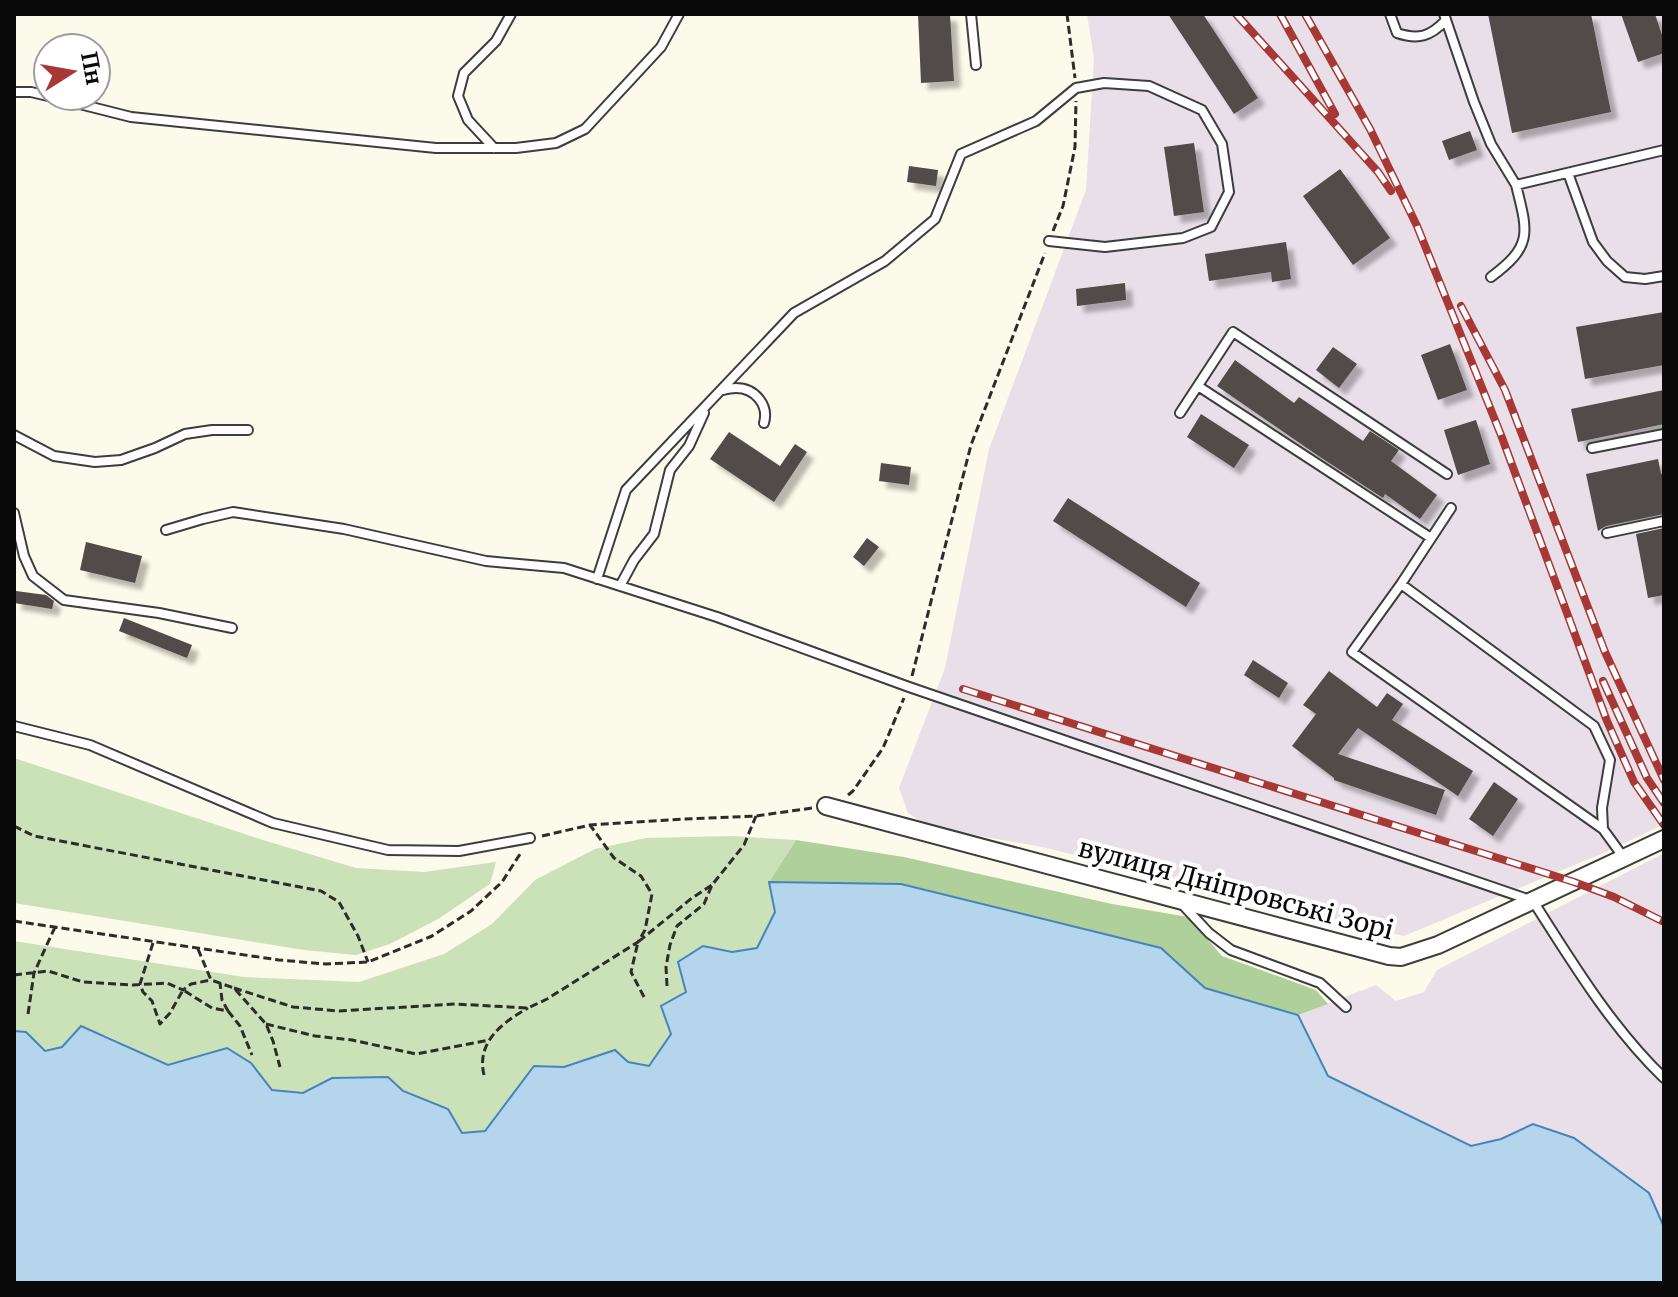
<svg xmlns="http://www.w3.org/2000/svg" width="1678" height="1297" font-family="Merriweather,serif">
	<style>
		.industrial { fill: #e8dfe8 }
		.green { fill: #cbe2b9 }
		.forest { fill: #afd09a }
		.water { fill: #b5d5ed; stroke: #4684ba; stroke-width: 2 }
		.building { fill: #514c48; filter: url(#shadow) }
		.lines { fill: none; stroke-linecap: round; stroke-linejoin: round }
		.lane-casing { stroke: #3d3d3d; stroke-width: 12 }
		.street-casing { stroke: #3d3d3d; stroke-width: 20 }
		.path { stroke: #2c2c2c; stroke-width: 3; stroke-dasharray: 8 4; stroke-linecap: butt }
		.lane { stroke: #fff; stroke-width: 8 }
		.street { stroke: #fff; stroke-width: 16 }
		.rail-casing { stroke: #a73835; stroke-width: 8 }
		.rail { stroke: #fff; stroke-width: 5; stroke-dasharray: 15; stroke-linecap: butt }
		.labels { text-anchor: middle; stroke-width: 8; stroke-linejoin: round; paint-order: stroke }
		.street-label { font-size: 26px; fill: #0a0a0a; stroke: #fff }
	</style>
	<defs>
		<filter id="shadow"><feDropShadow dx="7" dy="7" stdDeviation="2" flood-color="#0004"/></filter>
	</defs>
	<rect width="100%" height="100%" fill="#fcfaea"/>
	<path class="industrial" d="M1087,14H1664V824L1608,851L1404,936L1042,847L930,827L908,813L899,788L945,668L989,449L1086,190L1094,58Z
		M1664,853V1227L1649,1193L1533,1124L1501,1139L1471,1146L1328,1076L1298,1015L1376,985L1396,1001L1424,992L1437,970Z"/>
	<path class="green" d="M14,758L263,840L356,868L424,872L496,862L490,884L438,919L390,944L356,955L304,950L14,903Z
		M732,836L796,840L769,882L775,912L757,948L732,952L703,946L671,1034L648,1067L628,1062L615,1050L564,1067L534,1066L486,1131L462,1134L448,1109L403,1091L387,1077L332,1078L303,1093L272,1090L251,1063L227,1048L168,1065L105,1035L44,1051L26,1032L14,1031V941L244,977L359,982L444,954L492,924L535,880L595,849L646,838Z"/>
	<path class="forest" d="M796,840L904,857L1112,904L1188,917L1222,956L1316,990L1328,1004L1298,1015L1205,988L1161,948L901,884L769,882Z"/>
	<path class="water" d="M769,882L901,884L1161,948L1205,988L1298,1015L1328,1076L1471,1146L1501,1139L1533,1124L1574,1138L1649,1193L1664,1227V1283H14V1031L26,1032L45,1051L62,1047L81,1026L168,1065L227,1048L251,1063L272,1090L303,1093L332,1078L388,1077L403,1091L448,1109L462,1133L485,1131L534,1066L564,1067L615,1050L628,1062L649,1066L671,1034L661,1006L686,992L678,962L703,946L732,952L757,948L775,912Z"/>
	<path class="building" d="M918,14H950L954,81L921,83Z
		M1168,14H1203L1258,98L1234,114Z
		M1488,14H1591L1611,112L1512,133Z
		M1621,14H1655L1664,41V53L1638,62Z
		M1470,131L1477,150L1449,160L1442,141Z
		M1194,143L1204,212L1174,216L1164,147Z
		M909,166L938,170L936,186L907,182Z
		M1340,169L1390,238L1353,265L1303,196Z
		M1286,242L1291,279L1272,282L1271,272L1209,281L1205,254Z
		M1125,283L1126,300L1077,306L1076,289Z
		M1664,312V365L1585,379L1576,327Z
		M1450,344L1467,390L1438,400L1421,355Z
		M1333,347L1357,364L1339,388L1316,370Z
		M1235,360L1294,403L1299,397L1363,441L1370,431L1399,450L1391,461L1437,495L1420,519L1385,494L1383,498L1320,457L1217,386Z
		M1664,390V424L1578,442L1571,409Z
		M1201,414L1249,445L1234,468L1187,437Z
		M1476,420L1490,464L1458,475L1444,430Z
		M729,432L780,466L795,444L807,452L774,502L710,459Z
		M1658,459L1661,474L1664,473V514L1606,526L1598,531L1586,474Z
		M881,463L911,467L909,485L879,481Z
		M1068,498L1200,583L1186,607L1053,521Z
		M1664,528V595L1648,598L1636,534Z
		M867,538L879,547L864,566L853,557Z
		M86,542L142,556L135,583L80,570Z
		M16,591L46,595L54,601L52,609L14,603Z
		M124,618L192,645L187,658L119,631Z
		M1253,660L1288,683L1279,698L1244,675Z
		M1329,671L1377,707L1387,693L1403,704L1392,720L1473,771L1458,796L1358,728L1338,754L1445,790L1436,815L1334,780V778L1292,746L1316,714L1303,705Z
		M1494,782L1518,799L1493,836L1469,819Z"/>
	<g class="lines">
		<g class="lane-casing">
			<path id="lane" d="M971,14L976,65
				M1390,14L1397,33C1418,40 1430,37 1446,20
				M1444,14L1474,102L1491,144L1516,185L1664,150
				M14,92H31L48,96
				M48,96L131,117L436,148H516L556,143L585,129L661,47L679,14
				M494,148L468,120L458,96L464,73L496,41L511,14
				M1568,173L1593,242L1607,261L1625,277L1645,279L1664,276
				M1491,277C1533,246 1528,233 1516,185
				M1198,386L1431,538
				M723,390C727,389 731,388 736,388C755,388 769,405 764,423
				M1180,413L1233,332L1447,474
				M14,435L54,456L95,462L121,460L155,448L185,434L212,430H248
				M1592,448L1664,434
				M1451,508L1401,584L1352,652L1603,829L1624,858
				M14,513L24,556L33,576L64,600L159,613L232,628
				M166,530L203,519L233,512L344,529L486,561L564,568L717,617L909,687L1533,901C1572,962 1611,1027 1664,1078
				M1607,533L1664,521
				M597,579L626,490L794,313L885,261L935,219L961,154L1036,121L1076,88L1104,83L1149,86L1202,110L1222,144L1229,192L1211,227L1183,238L1105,247L1049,241
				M1401,584L1594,726L1610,760L1602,808L1603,829
				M620,586L634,560L654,534L670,470L689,446L704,413
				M14,726L90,745L273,823L388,850L459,851L530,838
				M1181,903L1209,933L1231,950L1320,983L1346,1007"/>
		</g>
		<g class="street-casing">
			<path id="street" d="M826,806L1389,956L1401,957L1438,945L1664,839"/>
		</g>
		<path class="path" d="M1067,14L1075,78
			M1053,231L1063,206L1075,147L1076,101
			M912,676L971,445L1045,253
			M848,795L853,791L883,748L904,698
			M14,826L34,836L321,891L339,902L358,936L368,962
			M542,836L590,825L684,819L756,816L812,808
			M14,921L279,960L326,964L368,962L432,936L471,911L502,882L522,851
			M153,943L140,984L143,992L152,1001L160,1024L170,1013L183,990L212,1008L228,1011L222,1000L220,983
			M198,949L211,980L234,988L266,1024L273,1041L280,1067
			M14,975L48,971L83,982L133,985L167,983L183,990L191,984L211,980
			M667,986L666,967L670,945L677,926L704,904L712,885L744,845L756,816
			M234,988L293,1007L339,1011L455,1004L528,1008L547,999L638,942L645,930L652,894L641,876L614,858L590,825
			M644,997L631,972L638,942L692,898L712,885
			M228,1011L240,1026L252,1055
			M28,1014L34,973L55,927
			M266,1024L315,1036L352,1040L416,1054L489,1040
			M484,1075C476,1042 502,1023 528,1008"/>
		<use href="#lane" class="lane"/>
		<use href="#street" class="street"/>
		<g class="rail-casing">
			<path id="rail" d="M1236,14L1378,172L1391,191
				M1280,14L1335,114
				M1305,14L1370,129L1417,226L1501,435L1607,721L1634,782L1664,825
				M1461,306L1505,390L1605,652L1664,780
				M1603,681L1647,778L1664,803
				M963,689L1574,882L1614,897L1664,922"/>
		</g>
		<use href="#rail" class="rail"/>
	</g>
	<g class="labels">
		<g class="street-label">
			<text transform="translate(1236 889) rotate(15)" y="9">вулиця Дніпровські Зорі</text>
		</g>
	</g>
	<rect width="1678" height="1297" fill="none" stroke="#0a0a0a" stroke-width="32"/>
	<g transform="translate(72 72) rotate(79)"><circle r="38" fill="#ffffff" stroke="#9d9d9d" stroke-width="2"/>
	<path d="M0-6L14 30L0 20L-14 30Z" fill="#a73835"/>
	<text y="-12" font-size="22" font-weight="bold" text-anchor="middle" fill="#0a0a0a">Пн</text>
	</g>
</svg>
